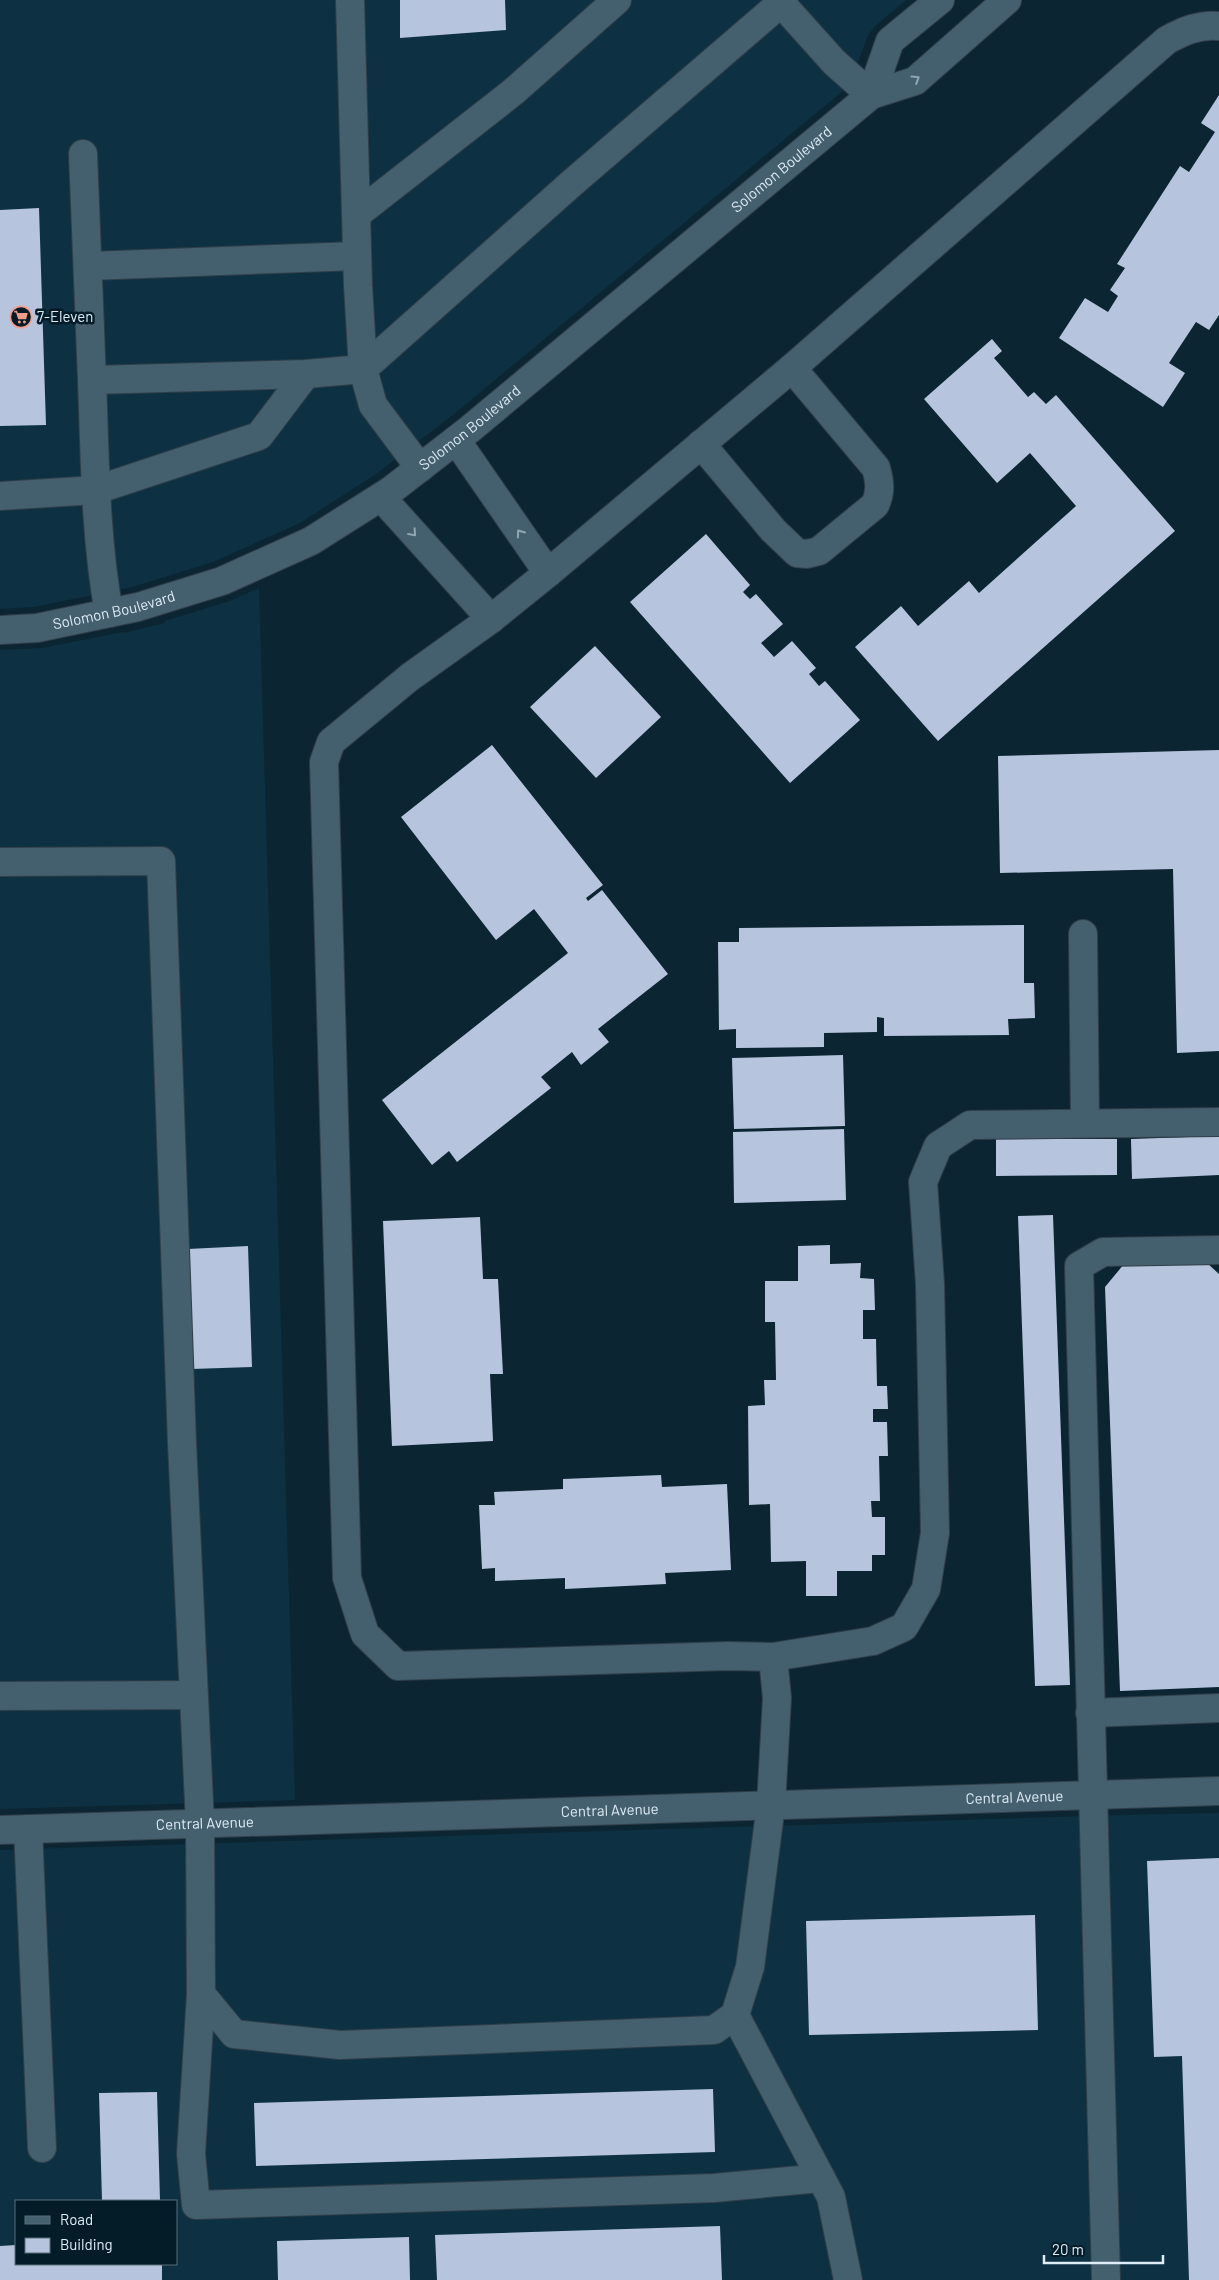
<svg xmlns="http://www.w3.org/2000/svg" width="1219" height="2280" font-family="Barlow,sans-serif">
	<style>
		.built { fill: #0d3142; fill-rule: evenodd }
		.building { fill: #b7c4de }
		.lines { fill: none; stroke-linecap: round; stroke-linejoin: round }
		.minor-casing { stroke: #313f4a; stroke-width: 30 }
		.minor { stroke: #445f6e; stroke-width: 28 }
		.oneway { stroke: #90a6b2 }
		.labels { text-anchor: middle; stroke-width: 5; stroke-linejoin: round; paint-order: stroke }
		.street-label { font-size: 15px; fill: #ddecf5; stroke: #031c28 }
		.poi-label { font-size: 15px; fill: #ddecf5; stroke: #031c28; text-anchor: start }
	</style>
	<rect width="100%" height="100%" fill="#0b2632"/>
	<path class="built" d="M0,0H906L875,26L868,35L852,79L842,83L844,90L454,414L376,474L300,523L213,562L132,587L34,607L0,609Z
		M259,588L295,1800L0,1809V650L42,648L123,632L124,633L165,623V621L230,601Z
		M1219,1813V2280H0V1850L1119,1815ZM16,2201H176V2264H16Z"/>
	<path class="building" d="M400,0H505L506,30L400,38Z
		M1219,95V315L1209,330L1196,322L1169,363L1185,373L1163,407L1059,338L1085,298L1108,312L1118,296L1110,290L1125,268L1117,264L1180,166L1189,172L1215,132L1201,123Z
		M39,208L46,425L0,426V210Z
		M992,339L1002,351L994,358L1028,397L1034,392L1046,404L1056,395L1175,531L938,741L855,647L901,606L918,626L969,581L979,593L1076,506L1030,453L997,483L924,399Z
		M706,534L750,585L743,592L750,599L756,594L783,624L761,643L774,657L792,641L816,668L809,674L819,686L825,681L860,720L790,783L630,602Z
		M595,646L661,717L596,778L530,707Z
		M492,745L603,885L586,898L588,901L602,890L668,974L598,1029L609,1042L581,1065L572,1052L541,1077L551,1088L457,1162L449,1151L432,1165L382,1100L568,953L534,909L496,940L401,817Z
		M1219,750V1051L1177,1053L1173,869L1000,873L998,756Z
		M1024,925V983H1034L1035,1018L1008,1019L1009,1035L884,1036V1018L877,1017V1032L824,1033V1047L736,1048V1029L719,1030L718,942H739V928Z
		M843,1055L845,1126L734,1129L732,1058Z
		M844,1129L846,1200L734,1203L733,1132Z
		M1219,1136V1175L1132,1179L1131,1139Z
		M996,1139H1117V1175L996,1176Z
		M1053,1215L1070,1685L1035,1686L1018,1216Z
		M480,1217L483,1279H498L503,1374H490L493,1441L392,1446L383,1221Z
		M830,1245V1264L861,1263L860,1278L874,1279L875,1310H863V1339H876L877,1386H887L888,1409H873V1422H887L888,1456H879L880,1501H871L872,1517H885V1555H872V1571H837V1596H806V1561L771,1562L770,1504L749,1505L748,1406L765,1405L764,1380H776L775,1322H765V1281H798V1246Z
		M248,1246L252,1367L192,1369L188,1249Z
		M1207,1263L1219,1274V1687L1120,1691L1105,1287L1124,1264Z
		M661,1475L662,1487L727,1484L731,1570L665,1573L666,1584L565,1589V1578L495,1581V1568L482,1569L479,1505H495L494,1492L563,1489V1479Z
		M1219,1858V2280H1189L1182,2056L1154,2057L1147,1861Z
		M1035,1915L1038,2030L809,2035L806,1921Z
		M713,2089L715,2152L256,2166L254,2103Z
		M157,2092L160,2201H102L99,2093Z
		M720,2226L722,2280H437L435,2235Z
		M409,2237L410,2280H278L277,2241Z
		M16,2245V2264H162V2280H0V2246Z"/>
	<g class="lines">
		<g class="minor-casing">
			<g id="minor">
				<path d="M1219,26C1199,24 1184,31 1167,40L792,368L548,573L491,619L410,677L331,742L324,762L347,1578L365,1634L398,1666L728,1656L773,1657L873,1641L904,1627L926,1589L935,1533L930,1284L923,1182L938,1146L970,1125L1219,1122"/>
				<path d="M871,95L890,41L940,0"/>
				<path d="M83,154L92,380"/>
				<path d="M356,215L513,92L617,0"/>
				<path d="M89,266L357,256"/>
				<path d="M456,440L548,573"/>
				<path d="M701,444L773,530L797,553L807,554L819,551L875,505C881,492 880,482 876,468L792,368"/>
				<path d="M420,468L373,405L363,369L572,183L781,3L834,62L871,95"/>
				<path d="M0,496L96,490L259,436L306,374"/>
				<path d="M381,497L491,619"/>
				<path d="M109,613C95,536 95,458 92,380L306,374L363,369L358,285L350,0"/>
				<path id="s1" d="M0,630L37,628L138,607L222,581L311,541L390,491L470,429L871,95L915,81L1007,0"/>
				<path d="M0,862L161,861L182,1443L200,1824L201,1994L234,2034L340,2045L714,2030L735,2015L750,1967L771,1805L777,1698L773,1657"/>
				<path d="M1083,934L1085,1123"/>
				<path d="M0,1696L193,1695"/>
				<path d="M1090,1713L1219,1708"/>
				<path d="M28,1829L42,2148"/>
				<path id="s2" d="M0,1830L1219,1791"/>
				<path d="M201,1994L191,2154L196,2205L714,2188L821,2178"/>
				<path d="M735,2015L831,2197L848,2280"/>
				<path d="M1106,2280L1079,1266L1103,1252L1219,1250"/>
			</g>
		</g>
		<use href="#minor" class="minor"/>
	</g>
	<defs><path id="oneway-chevron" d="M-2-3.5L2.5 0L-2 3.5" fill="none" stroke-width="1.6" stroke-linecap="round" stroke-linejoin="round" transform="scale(1.25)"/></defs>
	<g class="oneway">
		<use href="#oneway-chevron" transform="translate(916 79) rotate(-32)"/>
		<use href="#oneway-chevron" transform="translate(413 533) rotate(48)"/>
		<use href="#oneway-chevron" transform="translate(520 533) rotate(-125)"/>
	</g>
	<defs>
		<g id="supermarket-ring" transform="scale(1.125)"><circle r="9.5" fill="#031c28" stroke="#f49d8c" stroke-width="1.5"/><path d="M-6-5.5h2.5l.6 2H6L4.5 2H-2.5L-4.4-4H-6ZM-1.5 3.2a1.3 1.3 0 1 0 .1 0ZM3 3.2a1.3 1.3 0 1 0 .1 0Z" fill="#f49d8c"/></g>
	</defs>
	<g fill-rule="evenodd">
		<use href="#supermarket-ring" x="21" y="317"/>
	</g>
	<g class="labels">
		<g class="street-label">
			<text dy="5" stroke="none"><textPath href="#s1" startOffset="926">Solomon Boulevard</textPath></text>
			<text dy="5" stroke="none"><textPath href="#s1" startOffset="521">Solomon Boulevard</textPath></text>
			<text dy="5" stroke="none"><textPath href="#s1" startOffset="116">Solomon Boulevard</textPath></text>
			<text dy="5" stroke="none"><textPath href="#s2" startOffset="1015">Central Avenue</textPath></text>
			<text dy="5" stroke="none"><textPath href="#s2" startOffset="610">Central Avenue</textPath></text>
			<text dy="5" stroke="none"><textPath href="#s2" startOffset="205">Central Avenue</textPath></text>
		</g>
		<g class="poi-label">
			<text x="37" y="322">7-Eleven</text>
		</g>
	</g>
	<rect x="15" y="2200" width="162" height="65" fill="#031c28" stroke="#5a6f7a"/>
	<rect x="25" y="2216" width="25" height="8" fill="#445f6e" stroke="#5a6f7a"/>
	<text x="60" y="2225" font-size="15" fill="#ddecf5">Road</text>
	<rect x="25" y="2238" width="25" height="15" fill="#b7c4de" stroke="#5a6f7a"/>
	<text x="60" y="2250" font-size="15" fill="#ddecf5">Building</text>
	<path d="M1044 2255v8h119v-8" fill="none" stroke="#ddecf5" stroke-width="2.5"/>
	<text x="1052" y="2255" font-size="15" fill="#ddecf5" stroke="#031c28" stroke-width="4" paint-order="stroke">20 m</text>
</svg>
